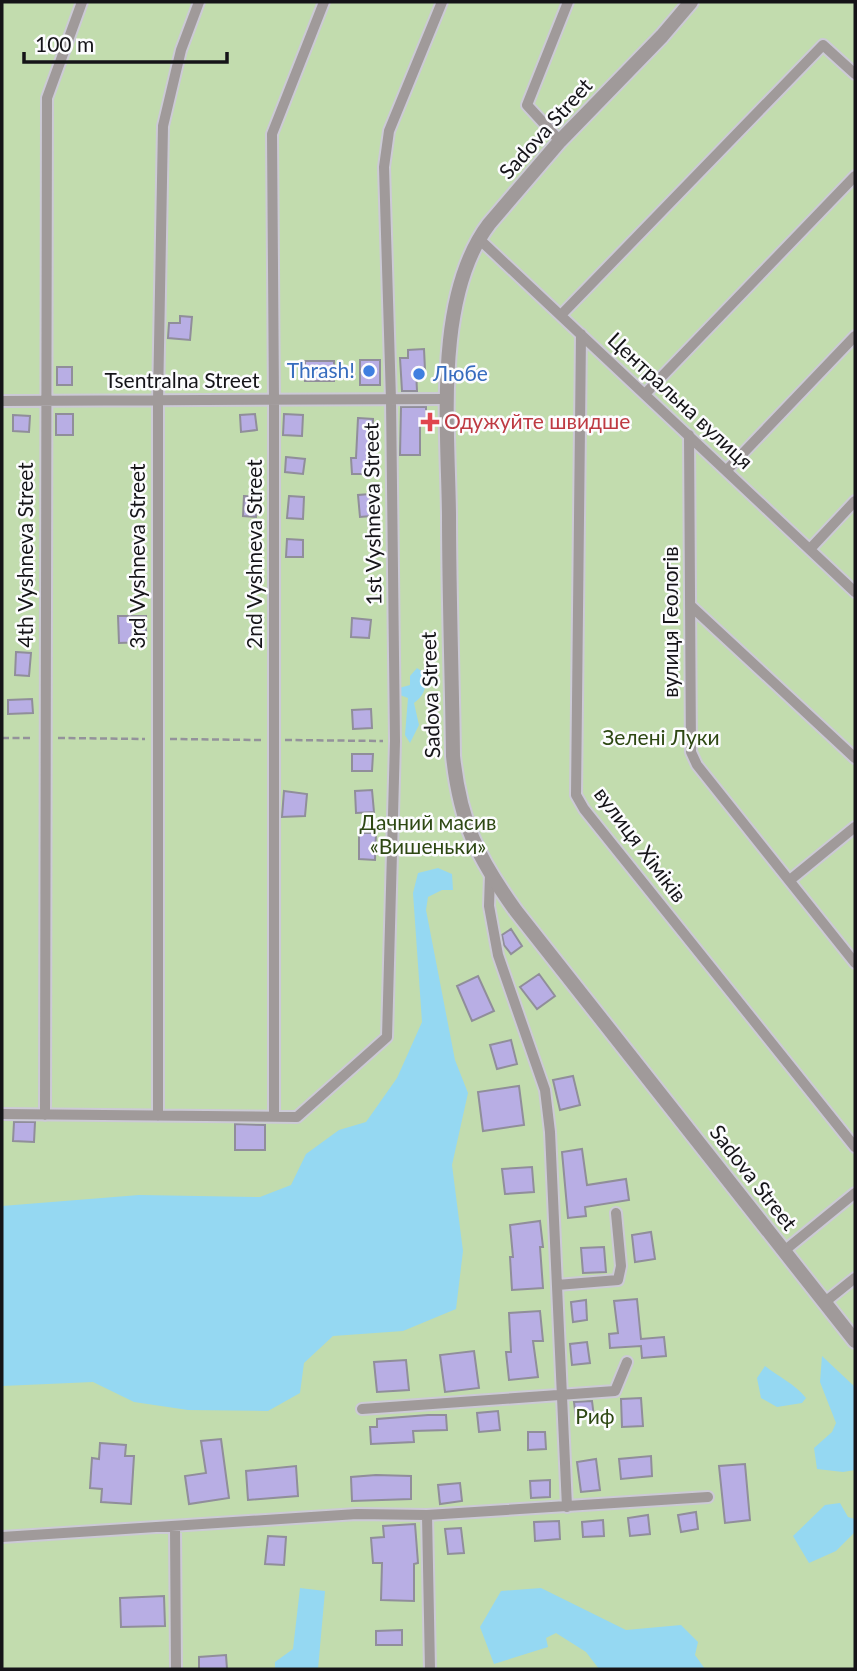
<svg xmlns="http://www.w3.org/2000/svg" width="857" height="1671" font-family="Lato,sans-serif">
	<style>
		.green { fill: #c2dcae }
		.water { fill: #95d8f2 }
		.building { fill: #b8aee4; stroke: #908e9a; stroke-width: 2 }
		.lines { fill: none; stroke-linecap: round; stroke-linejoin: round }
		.minor-casing { stroke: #cccad6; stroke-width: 14 }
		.tertiary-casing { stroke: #cccad6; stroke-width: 18 }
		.path { stroke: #94929b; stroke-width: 2.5; stroke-dasharray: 7 3.5; stroke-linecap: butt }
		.minor { stroke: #a09a9a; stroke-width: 10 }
		.tertiary { stroke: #a09a9a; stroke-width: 14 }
		.shop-dot { fill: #3f7fe0; stroke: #fcfcfe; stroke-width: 2.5 }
		.health-dot { fill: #e0444e; stroke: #fcfcfe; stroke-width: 2.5 }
		.labels { text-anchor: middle; stroke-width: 5; stroke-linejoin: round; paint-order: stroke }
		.street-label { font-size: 21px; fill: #151418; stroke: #fcfcfe }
		.shop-label { font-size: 21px; fill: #366cbe; stroke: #fcfcfe; text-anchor: end }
		.health-label { font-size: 21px; fill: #be3a42; stroke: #fcfcfe; text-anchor: start }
		.park-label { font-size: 21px; fill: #2e4813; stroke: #fcfcfe }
	</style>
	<rect width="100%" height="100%" fill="#efedfa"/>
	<path class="green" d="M2,2H855V1669H2Z"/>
	<path class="water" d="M417,668L426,674C427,686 424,696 414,703L419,725L410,743L405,735L408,698L400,695L399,688L410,685V676Z
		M438,868L452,874L453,890H442L428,897L426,910L455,1060L468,1093L452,1165L463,1251L456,1309L403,1331L333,1336L304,1363L300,1393L268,1411L188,1410L134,1402L93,1382L2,1386V1206L139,1195L260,1197L291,1185L306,1154L339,1130L366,1122L397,1078L422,1022L413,893L418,873Z
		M822,1356L855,1387V1470L843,1472L817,1469L814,1448L832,1432L836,1423L820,1382Z
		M765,1366C779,1377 795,1384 806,1398L802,1403L777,1407L761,1398L757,1378Z
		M840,1503L848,1517L855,1519V1532L836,1551L809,1563L793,1536L825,1505Z
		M300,1588L325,1591L318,1669H275V1662L293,1649Z
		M541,1588L626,1630L681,1625L698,1642L695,1655L705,1669H599L586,1652L556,1633L546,1638L548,1647L494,1664L480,1627L501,1591Z"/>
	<path class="building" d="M180,316L192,317L190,340L168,338L169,323H180Z
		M424,349L425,370H416L417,391H402L400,358H408V350Z
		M360,360H380V385H360Z
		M305,361H334V381H305Z
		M57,367H72V385H57Z
		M401,407H426V418L420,419V455H400Z
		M56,414H73V435H56Z
		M255,414L257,430L241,432L240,415Z
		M284,414L303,415L302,436L283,435Z
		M13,415L30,416L29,432L13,431Z
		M358,418L373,419L372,474H352L351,458H356Z
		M286,457L305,459L303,474L285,472Z
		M370,494L371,516L360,517L358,495Z
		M244,496L258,497L256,517L243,516Z
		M289,496L304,497L303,519L287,518Z
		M287,539L303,540V557H286Z
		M118,616H146V642L119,643Z
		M352,618L371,620L369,638L351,637Z
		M16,652L31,653L29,676L15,675Z
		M32,699L33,713L8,714V700Z
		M371,709L372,728L353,729L352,710Z
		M352,754H373L372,771H352Z
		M372,790L374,812L356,813L355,791Z
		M284,791L307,794L305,816L282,817Z
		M359,833H376L375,860L359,859Z
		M511,929L522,946L511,954L504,945L502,935Z
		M539,974L555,996L537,1009L520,987Z
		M478,976L494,1011L472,1021L457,986Z
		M511,1040L517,1064L497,1069L490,1045Z
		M573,1076L580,1105L560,1110L553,1080Z
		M519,1086L524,1125L483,1131L478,1092Z
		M14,1122H35L34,1142L13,1141Z
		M235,1124L265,1125V1150H235Z
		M582,1149L587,1185L626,1179L629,1200L585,1207L586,1216L568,1218L562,1152Z
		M532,1167L534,1192L505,1194L502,1169Z
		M540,1221L543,1247H540L543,1288L512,1290L510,1257H513L510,1225Z
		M651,1232L655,1259L635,1262L632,1235Z
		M604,1247L606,1272L583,1273L581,1248Z
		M637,1299L641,1339L664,1337L666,1356L642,1358L641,1346L610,1348L609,1334L618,1333L614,1301Z
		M586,1300L587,1320L573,1322L571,1302Z
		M540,1311L543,1341H533L538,1377L509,1380L506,1352H511L509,1313Z
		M587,1342L590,1363L572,1365L570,1344Z
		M474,1351L479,1388L445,1392L440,1355Z
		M406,1360L409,1390L377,1392L374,1362Z
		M641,1398L643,1426L622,1427L621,1399Z
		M592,1401L594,1417L576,1419L574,1402Z
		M498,1411L500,1430L479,1432L477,1413Z
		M428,1415H446L447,1430L413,1431L414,1442L371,1444L370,1427H377V1419Z
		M528,1432H545L546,1449L528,1450Z
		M221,1439L229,1498L189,1504L185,1476L206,1473L201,1441Z
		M100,1443L126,1445L125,1456H134L131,1504L101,1502L102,1489L90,1488L92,1458L99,1459Z
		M651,1456L652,1476L621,1479L619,1459Z
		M596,1459L600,1490L581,1492L577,1462Z
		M745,1464L750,1520L725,1523L719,1466Z
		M296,1466L298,1496L248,1500L246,1471Z
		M376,1475L411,1476V1499L352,1501L351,1477Z
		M550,1480V1497L531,1498L530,1481Z
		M460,1483L462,1501L440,1504L438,1485Z
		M696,1512L698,1529L681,1532L678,1515Z
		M648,1515L650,1534L630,1536L628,1518Z
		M603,1520L604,1536L583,1537L582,1522Z
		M559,1521L560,1539L535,1541L534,1522Z
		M415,1524L418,1563L414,1564V1601L381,1600L382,1563H373L371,1538L384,1537L383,1526Z
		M461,1528L464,1553L448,1554L445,1529Z
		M268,1536L286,1537L284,1565L265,1564Z
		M164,1596L165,1626L121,1627L120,1598Z
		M402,1630V1645H376V1631Z
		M226,1655L227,1669H199V1657Z"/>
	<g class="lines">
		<g class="minor-casing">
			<path id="minor" d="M560,141L527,105L568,2
				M478,238L855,592
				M561,315L823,45L855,74
				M581,334L576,795L584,809L855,1147
				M645,394L855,176
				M2,401L447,399
				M689,435L691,752L697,765L855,963
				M726,471L855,336
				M810,549L855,501
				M691,606L855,758
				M490,875L489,906L498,955L545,1090L550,1132L567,1507
				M790,880L855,827
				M2,1114L297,1117L387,1037L395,741L391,400L384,167L389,131L442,2
				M45,1115L47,98L82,2
				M274,1115V400L272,134L324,2
				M158,1116V401L163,126L181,50L199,2
				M784,1251L855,1193
				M557,1285L618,1280L621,1266L616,1213
				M825,1302L855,1278
				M362,1409L615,1391L627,1362
				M427,1515L430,1669
				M175,1527L176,1669
				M2,1537L357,1514L427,1515L708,1497"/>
		</g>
		<g class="tertiary-casing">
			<path id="tertiary" d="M691,2L662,36L560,141L489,224C434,297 448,427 449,515C449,595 452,676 453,756C460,822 477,857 516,911L855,1341"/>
		</g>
		<path class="path" d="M2,738H33
			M58,738L145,739
			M170,739L261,740
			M285,740L383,741"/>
		<use href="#minor" class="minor"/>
		<use href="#tertiary" class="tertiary"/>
	</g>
	<g class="shop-dot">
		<circle cx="369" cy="371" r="7"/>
		<circle cx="419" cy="374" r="7"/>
	</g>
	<path class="health-dot" d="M426.5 411.5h7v7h7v7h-7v7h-7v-7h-7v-7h7z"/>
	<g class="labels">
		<g class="street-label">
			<text transform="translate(546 129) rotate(-48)" y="7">Sadova Street</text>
			<text x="182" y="388">Tsentralna Street</text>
			<text transform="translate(680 401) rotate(43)" y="7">Центральна вулиця</text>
			<text transform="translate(373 514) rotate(-91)" y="7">1st Vyshneva Street</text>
			<text transform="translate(255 554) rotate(-90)" y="7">2nd Vyshneva Street</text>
			<text transform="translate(26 555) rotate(-90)" y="7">4th Vyshneva Street</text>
			<text transform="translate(138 556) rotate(-90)" y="7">3rd Vyshneva Street</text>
			<text transform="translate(671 622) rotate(-90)" y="7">вулиця Геологів</text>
			<text transform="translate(431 695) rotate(-92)" y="7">Sadova Street</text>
			<text transform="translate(640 845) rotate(53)" y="7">вулиця Хіміків</text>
			<text transform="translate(753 1178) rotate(52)" y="7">Sadova Street</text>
		</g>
		<g class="shop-label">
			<text x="355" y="378">Thrash!</text>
			<text x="433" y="381" text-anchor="start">Любе</text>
		</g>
		<g class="health-label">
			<text x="444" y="429">Одужуйте швидше</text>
		</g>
		<g class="park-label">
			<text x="661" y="745">Зелені Луки</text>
			<text x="428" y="830">Дачний масив<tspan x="428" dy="24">«Вишеньки»</tspan></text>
			<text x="595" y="1424">Риф</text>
		</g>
	</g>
	<rect width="857" height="1671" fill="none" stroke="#151418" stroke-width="7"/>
	<path d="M24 52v10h203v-10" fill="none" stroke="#151418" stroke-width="3.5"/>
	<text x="35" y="52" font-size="21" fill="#151418" stroke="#fcfcfe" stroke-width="5" paint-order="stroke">100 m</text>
</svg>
